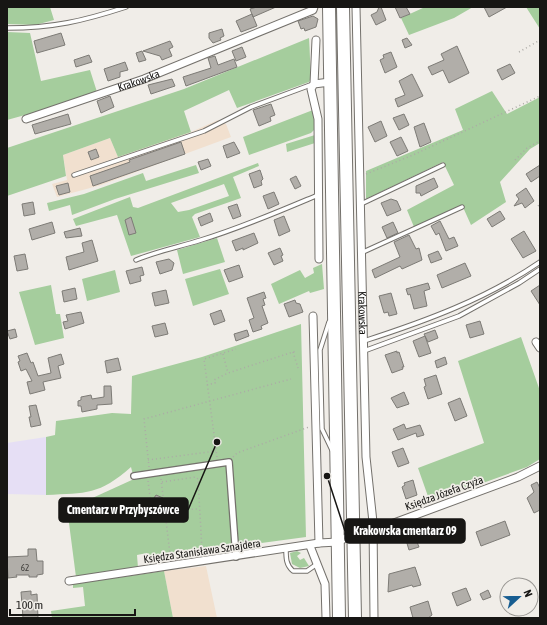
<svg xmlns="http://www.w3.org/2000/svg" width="547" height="625" font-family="'Asap Condensed',sans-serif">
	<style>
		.industrial { fill: #f1e0cf }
		.education { fill: #e6dff5 }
		.green { fill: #a5cd9d; fill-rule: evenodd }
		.building { fill: #b1aea9; stroke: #7d7b76 }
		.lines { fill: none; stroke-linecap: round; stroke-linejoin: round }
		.service-casing { stroke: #74716c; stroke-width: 5.5 }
		.pedestrian-casing { stroke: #74716c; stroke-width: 8 }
		.minor-casing { stroke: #74716c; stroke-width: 9 }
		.primary-casing { stroke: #74716c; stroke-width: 14 }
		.path { stroke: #acaaa6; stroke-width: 1.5; stroke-dasharray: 1 3; stroke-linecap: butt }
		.service { stroke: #fff; stroke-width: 3.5 }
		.pedestrian { stroke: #fff; stroke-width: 5.5 }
		.minor { stroke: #fff; stroke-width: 7 }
		.primary { stroke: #fff; stroke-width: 12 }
		.labels { text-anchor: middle; stroke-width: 3.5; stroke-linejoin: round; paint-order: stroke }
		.number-label { font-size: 9px; fill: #3e3c39 }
		.street-label { font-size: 11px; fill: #171614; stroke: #f0ede8 }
		.leader { fill: none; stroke: #171614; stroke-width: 1.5 }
		.callout-dot { fill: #171614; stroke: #f0ede8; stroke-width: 1.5 }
		.callout { fill: #171614; stroke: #171614; stroke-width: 1.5 }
		.callout-label { font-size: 12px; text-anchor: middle; font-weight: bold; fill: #fff }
	</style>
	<rect width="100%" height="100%" fill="#f0ede8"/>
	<path class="industrial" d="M218,120L226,124L231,137L101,185L57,197L52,184L67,180L63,155L110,138L118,157L191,132Z
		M206,566L217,618H173L164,571Z"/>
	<path class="education" d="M46,437V495L7,494V443Z"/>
	<path class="green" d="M7,7H50L54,20L35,25L7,24Z
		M425,7H473L454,18L409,35L401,18Z
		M526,7H540V29Z
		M7,32L30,33L41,81L90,70L97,92L61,105L7,120Z
		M309,38C310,52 310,66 311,78L309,82L237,108L229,90L184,111L191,132L118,157L110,138L63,155L66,176L7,196V148L184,89Z
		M492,91L507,114L540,97V143L530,149L500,182L506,202L471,225L462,205L414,227L407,210L454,185L443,162L366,199V171L463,130L455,109Z
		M313,110L315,129L311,133L249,155L243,137Z
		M315,135V143L287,152L286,144Z
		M258,163L259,166L233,177L241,198L195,214L192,217L200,237L131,256L117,215L76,226L73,219L130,197L133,207L138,208ZM224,184L229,196L189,210L178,212L171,203Z
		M196,165L199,173L115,199L72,215L70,205L49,211L47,203L84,194L143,173L146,181Z
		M217,238L225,262L183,274L177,250Z
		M322,264L324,289L310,293L309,291L279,304L271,284L300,270L305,278L314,273L313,268Z
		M220,269L229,294L193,306L185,279Z
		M115,270L120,292L87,301L82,279Z
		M51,285L56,314H60L64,338L35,345L19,292Z
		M301,324L306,537L239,546L148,562L147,553L137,555L138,568L76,577L66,500H88L134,479L131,467C99,495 87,493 46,495V437L55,435L56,421L112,413L131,414L132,376L202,357Z
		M521,337L540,391V459L527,467L430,502L418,468L484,443L458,361Z
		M297,551L301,553L297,556L300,560L304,558L309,566L300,568L292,564L290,553Z
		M164,571L173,618H52L51,611L85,606L83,587L73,588V584Z"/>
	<path class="building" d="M257,7H276L253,17L250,9Z
		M379,7H381L386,20L376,25L371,15L377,12Z
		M395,7H406L410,14L400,18Z
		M484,7H507L489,17Z
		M252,14L257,26L241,32L236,21Z
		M313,16L318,19L316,27L305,31L304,28L301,29L298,21Z
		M222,29L224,36L220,38L221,40L213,43L209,38V33Z
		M61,33L65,45L37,53L34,41Z
		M407,38L412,45L405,48L402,40Z
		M170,41L173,47L169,49L172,56L162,60L160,56L143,51Z
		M457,46L469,73L449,83L443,70L432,75L428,67L444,60L441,54Z
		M242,47L246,57L236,61L232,51Z
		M142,51L146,60L139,62L136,53Z
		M391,52L397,67L385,73L380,60L384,58L383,55Z
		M89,55L92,62L76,67L74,60Z
		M215,56L218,65L234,59L237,67L186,86L183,77L211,68L208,58Z
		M125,62L128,70L120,72V77L108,81L104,69Z
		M510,64L515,73L502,80L497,70Z
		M412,74L423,96L398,107L395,99L405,95L399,81Z
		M172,79L175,86L151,94L148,85Z
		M110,96L114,107L101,113L97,101Z
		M271,104L275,115L270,117L271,121L259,126L253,110Z
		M68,114L71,124L35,134L32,125Z
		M404,114L409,125L399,130L393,118Z
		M381,121L387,136L375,142L368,127Z
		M424,123L431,142L420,147L414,127Z
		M401,137L408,151L397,156L390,142Z
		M181,142L185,154L93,186L90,176L130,162L129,160Z
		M234,142L240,153L227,158L223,146Z
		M96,149L99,157L91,160L88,152Z
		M208,159L211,166L201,170L198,162Z
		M540,165V176L531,182L526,174Z
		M260,170L263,179L261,181L262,185L254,188L249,174Z
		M296,176L301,186L295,189L290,179Z
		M434,178L438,187L421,196L420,193H416V186Z
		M68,183L70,192L59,195L56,186Z
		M526,188L534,201L525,208L522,203L514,206L519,199L516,195Z
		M274,192L279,204L268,209L263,196Z
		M391,199L397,201L401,210L387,216L381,203Z
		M33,202L35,214L24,216L22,204Z
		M237,204L241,216L233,219L228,207Z
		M500,211L505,219L492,227L487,219Z
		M210,213L213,221L201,226L198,218Z
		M284,216L290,231L279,236L274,220Z
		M131,217L136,233L129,235L125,220Z
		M440,221L449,239L454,237L458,246L446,251L439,233L436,235L431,226Z
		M52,222L55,233L32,240L29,229Z
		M393,222L398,233L387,238L382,227Z
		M80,228L82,236L66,238L64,232Z
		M524,231L536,251L523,258L511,239Z
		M254,233L258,243L243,250V248L236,251L232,241Z
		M409,235L416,249L419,248L422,260L402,269L400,266L375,278L372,270L400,257L394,242Z
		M92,240L98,261L69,270L66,257L84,252L82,243Z
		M280,248L283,255L281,256L283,261L274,265L268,253Z
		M438,251L442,259L431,263L428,255Z
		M25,254L28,269L17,271L14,256Z
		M169,259L174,263L172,270L160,274L156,262Z
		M465,263L471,276L442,288L437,275Z
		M239,265L243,277L229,282L224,270Z
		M142,267L144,275L140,276L141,281L130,284L126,271Z
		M428,283L430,289L424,291L427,306L414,309L410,294L408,295L406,289Z
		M540,285V305L531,291Z
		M75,288L77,299L64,302L62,291Z
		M166,290L169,303L155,306L152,293Z
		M264,292L266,298L263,299L265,305L262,306L268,323L261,326L262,329L253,332L249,320L254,318L247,298Z
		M391,293L397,314L389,316L388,312L384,313L379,296Z
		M295,300L296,303L300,304L303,312L289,317L284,304Z
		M221,310L225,321L214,325L210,314Z
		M81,312L84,323L65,329L63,322L68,321L66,315Z
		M480,321L484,334L470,338L466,325Z
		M165,323L168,334L155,337L152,326Z
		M15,329L17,337L10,339L7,331Z
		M247,330L249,336L236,341L234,334Z
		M435,330L438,338L428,342L424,334Z
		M425,336L431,353L419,357L413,341Z
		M397,351V353L399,352L404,367H402L403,369L392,373L385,355Z
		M27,353L31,363L33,362L38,376L51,373L48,358L61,354L64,364L58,366L61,378L43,382L45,390L30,394L27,382L32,381L26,369L21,371L18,362L20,361L18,356Z
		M445,357L447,364L437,368L435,361Z
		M118,358L121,370L107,373L105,361Z
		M436,375L442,394L428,399L424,387L426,386L424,379Z
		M104,386H111L112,404L97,405V409L82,412L81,406H78V401L81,400V397L91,395L92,399L104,397Z
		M404,392L409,404L397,408L391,398Z
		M460,398L467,416L455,421L448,403Z
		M36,405L41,425L31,427L29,417H31L29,406Z
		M404,424L406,429L420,425L424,435L417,437L416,433L398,440L393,429Z
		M403,448L409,463L398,467L392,452Z
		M413,480L417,495L406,499L402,487L405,485L404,483Z
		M537,482L540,488V510L534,513L527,498L534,492L531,485Z
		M156,495L163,498L161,500L163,506L153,507L148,512L146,510Z
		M505,521L510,535L481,546L476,532Z
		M415,537L419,547L409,550L406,540Z
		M28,549H36L37,561H43V574L37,575V577H29V575H16L17,577L8,578L7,557L28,556Z
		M415,567L421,585L413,587L412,585L388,592L389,574Z
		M466,588L471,600L457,606L452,593Z
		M488,590L491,597L483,600L480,594Z
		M31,591V595L37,594L38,618H23L21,592Z
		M428,601L432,615L428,618H413L410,607Z"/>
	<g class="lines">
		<g class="service-casing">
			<path id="service" d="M7,28C53,28 83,21 126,7
				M74,175L204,131L251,107L313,84
				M361,204L443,165
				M361,253L462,207
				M136,260C157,251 179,247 201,240C241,228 280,211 318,195
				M329,322L320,350L322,429L332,450
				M364,341C426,321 486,299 540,262
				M364,351L459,316L519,283L540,269
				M286,549C286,558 286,565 293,571H307L317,564"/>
		</g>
		<g class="pedestrian-casing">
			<path id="pedestrian" d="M134,476L229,462L236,557"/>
		</g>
		<g class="minor-casing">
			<g id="minor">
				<path id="s1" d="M356,7L366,457L373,522L374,618"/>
				<path d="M314,84L316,40"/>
				<path id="s2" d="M26,119L144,79L313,10L314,7"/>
				<path d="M319,259L318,119L311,89L314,84L330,82"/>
				<path d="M313,316L319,543"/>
				<path d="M536,342L540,348"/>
				<path d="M310,546L325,584L326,618"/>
				<path d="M69,581L319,543L338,542L353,534L369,533L383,527L518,477L540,466"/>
			</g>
		</g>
		<g class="primary-casing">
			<path id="primary" d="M329,7L339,618
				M343,7L355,618"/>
		</g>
		<path class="path" d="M519,52L540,40
			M515,160L527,148L538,142
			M366,174L413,155L540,96
			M538,206L540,204
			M293,352L298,368
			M223,354L228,373
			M207,385L215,383L214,380L228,373L296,351
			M217,457L204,359L236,349
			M233,457L237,453L309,427
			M148,460L216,451
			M149,467L144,419L291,379
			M161,479L170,554
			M148,481L152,511
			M162,482L196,477L198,479L202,550
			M144,513L165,510L199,509"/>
		<use href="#service" class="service"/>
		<use href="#pedestrian" class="pedestrian"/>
		<use href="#minor" class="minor"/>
		<use href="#primary" class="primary"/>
	</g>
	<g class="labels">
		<g class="number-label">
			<text x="25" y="571">62</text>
		</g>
		<g class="street-label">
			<text dy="4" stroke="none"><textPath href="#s2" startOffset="119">Krakowska</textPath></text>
			<text dy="4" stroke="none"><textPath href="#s1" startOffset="306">Krakowska</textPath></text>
			<text transform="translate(444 493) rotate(-20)" y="4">Księdza Józefa Czyża</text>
			<text transform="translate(202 551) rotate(-8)" y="4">Księdza Stanisława Sznajdera</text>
		</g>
	</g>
	<path class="leader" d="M217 442L188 510M327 476L345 531"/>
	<g class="callout-dot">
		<circle cx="217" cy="442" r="4"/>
		<circle cx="327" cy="476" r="4"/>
	</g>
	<g class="callout">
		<rect x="59" y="498" width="129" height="24" rx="4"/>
		<rect x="345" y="519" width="120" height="24" rx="4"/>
	</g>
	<g class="callout-label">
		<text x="123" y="514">Cmentarz w Przybyszówce</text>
		<text x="405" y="535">Krakowska cmentarz 09</text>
	</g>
	<rect width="547" height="625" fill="none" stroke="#171614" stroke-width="16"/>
	<g transform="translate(519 597) rotate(68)"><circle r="19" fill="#f0ede8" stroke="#999793"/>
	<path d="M0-3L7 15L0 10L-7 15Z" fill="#175d91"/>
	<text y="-6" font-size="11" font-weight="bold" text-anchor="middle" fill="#171614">N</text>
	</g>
	<path d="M10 609v6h125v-6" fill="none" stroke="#171614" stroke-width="2"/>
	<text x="16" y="609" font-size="12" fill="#171614" stroke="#f0ede8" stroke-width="3" paint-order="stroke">100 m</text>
</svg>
